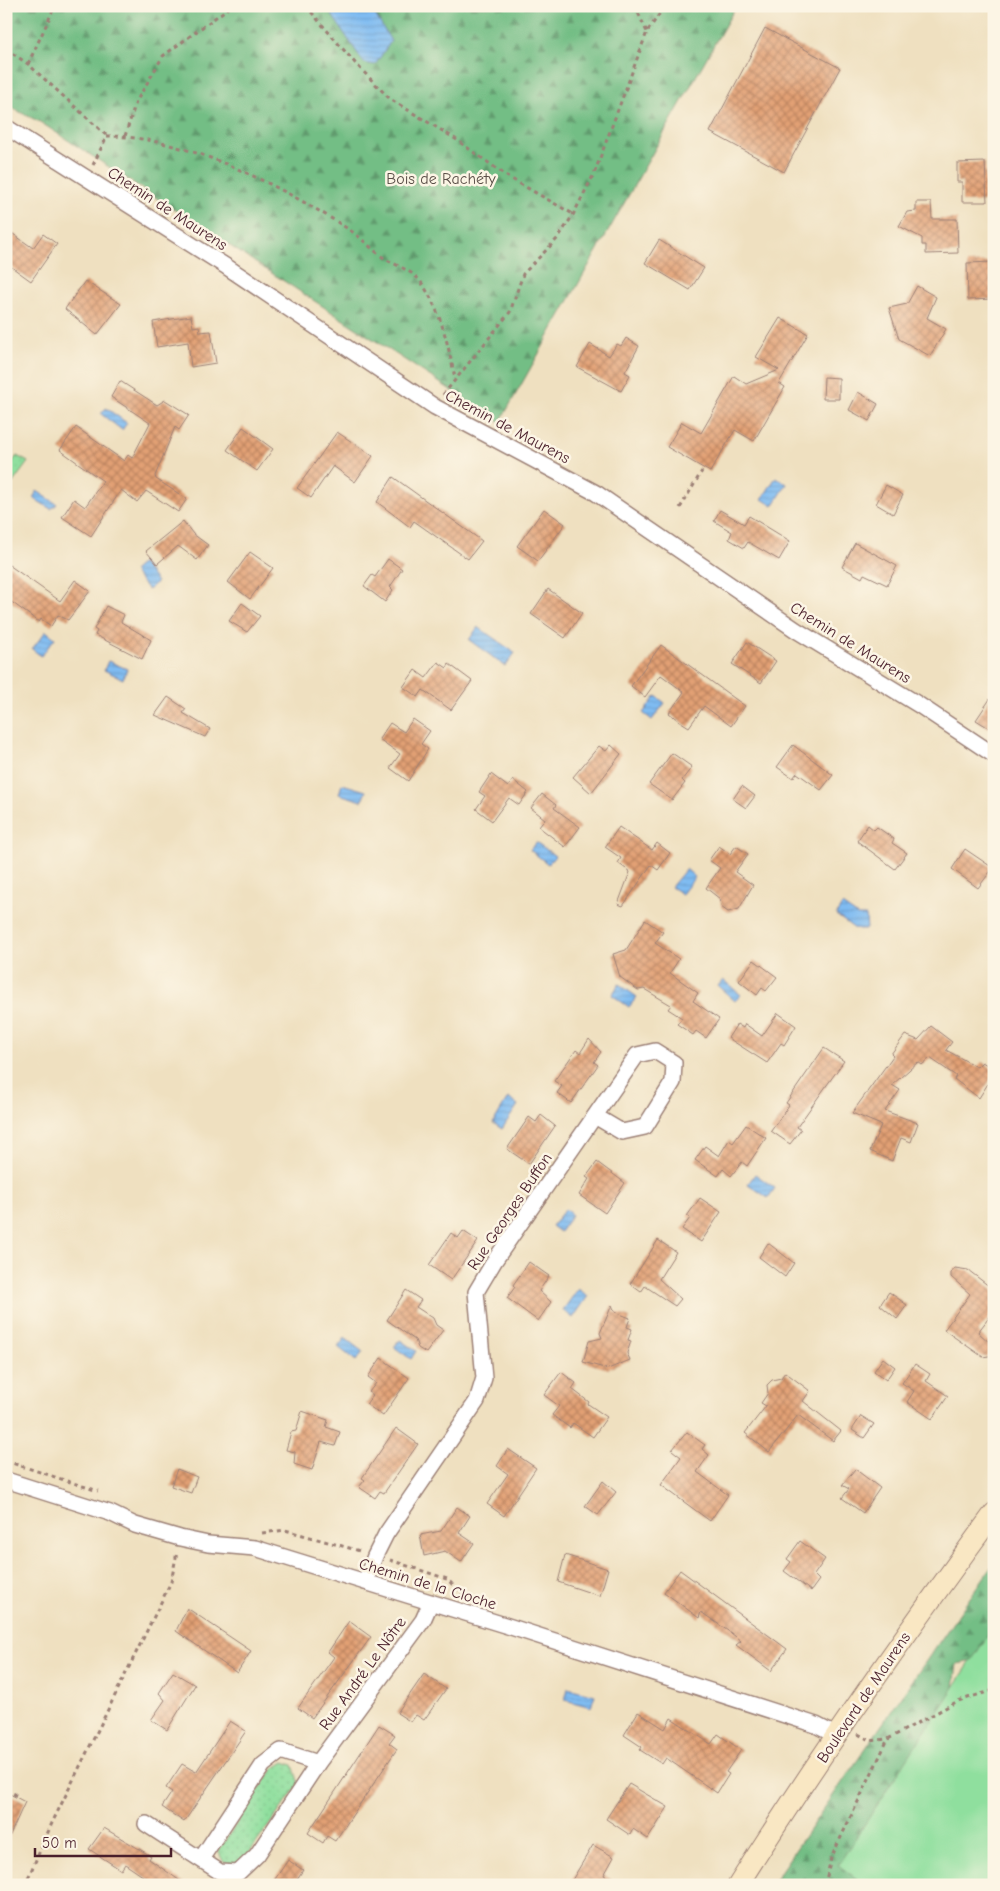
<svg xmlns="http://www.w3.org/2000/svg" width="1000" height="1891" font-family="'Comic Neue',sans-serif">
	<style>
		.grass { fill: url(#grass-dots); stroke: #6c7f64 }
		.forest { fill: url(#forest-firs); stroke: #5e6e58 }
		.park { fill: #8fdf9e; stroke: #6c7f64 }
		.water { fill: url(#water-rules); stroke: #646e8e }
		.building { fill: url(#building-cross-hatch) }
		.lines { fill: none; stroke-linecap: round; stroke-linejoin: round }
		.street-casing { stroke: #9c8076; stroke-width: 18 }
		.secondary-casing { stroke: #9c8076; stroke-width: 22 }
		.path { stroke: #9c8076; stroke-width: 3; stroke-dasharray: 4 4; stroke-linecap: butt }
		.street { stroke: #fff; stroke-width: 15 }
		.secondary { stroke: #f9e7c3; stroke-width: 20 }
		.labels { text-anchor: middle; stroke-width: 5; stroke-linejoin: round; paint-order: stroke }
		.park-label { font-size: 16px; fill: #5b4f48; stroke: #fcf5e5 }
		.street-label { font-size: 16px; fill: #4a1f2b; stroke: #fcf5e5 }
	</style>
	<defs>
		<pattern id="grass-dots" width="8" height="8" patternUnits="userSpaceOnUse" patternTransform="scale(1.25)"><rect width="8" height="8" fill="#8fdf9e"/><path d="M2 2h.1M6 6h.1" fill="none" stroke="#7dbf88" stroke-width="1.8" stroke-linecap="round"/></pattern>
		<pattern id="forest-firs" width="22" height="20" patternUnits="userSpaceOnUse" patternTransform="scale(1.25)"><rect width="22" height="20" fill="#73be85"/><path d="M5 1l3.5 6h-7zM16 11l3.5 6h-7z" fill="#609a6d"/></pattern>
		<pattern id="water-rules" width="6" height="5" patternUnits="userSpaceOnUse" patternTransform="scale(1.25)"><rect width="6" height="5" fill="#7fbcf2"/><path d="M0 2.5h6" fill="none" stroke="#6fa1d0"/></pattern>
		<pattern id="building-cross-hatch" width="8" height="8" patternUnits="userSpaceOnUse" patternTransform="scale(1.25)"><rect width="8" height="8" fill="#e2a074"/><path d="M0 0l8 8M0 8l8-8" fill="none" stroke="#b9825f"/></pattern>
	</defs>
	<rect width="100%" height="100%" fill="#fcf5e5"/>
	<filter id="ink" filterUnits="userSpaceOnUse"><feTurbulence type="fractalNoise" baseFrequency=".02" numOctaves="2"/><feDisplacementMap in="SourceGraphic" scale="10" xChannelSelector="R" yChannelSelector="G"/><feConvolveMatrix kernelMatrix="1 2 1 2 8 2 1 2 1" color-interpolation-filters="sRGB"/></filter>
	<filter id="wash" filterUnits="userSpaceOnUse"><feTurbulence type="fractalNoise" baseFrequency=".0096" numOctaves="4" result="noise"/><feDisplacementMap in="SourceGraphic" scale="20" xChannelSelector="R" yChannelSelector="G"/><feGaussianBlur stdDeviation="1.12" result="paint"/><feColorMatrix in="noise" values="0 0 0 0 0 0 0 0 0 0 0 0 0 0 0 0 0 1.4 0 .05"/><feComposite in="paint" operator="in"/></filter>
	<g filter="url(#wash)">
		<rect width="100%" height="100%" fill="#efe0c0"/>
		<path class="grass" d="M17,456L28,462L6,492V469Z
			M284,1762L293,1765L299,1784L241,1864L234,1865L223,1861L218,1851L273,1769Z"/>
		<path class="forest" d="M6,6H736L500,422L40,122L6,105Z
			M994,1563V1657L957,1664L949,1725L994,1885H771Z"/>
		<path class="park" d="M994,1626V1885H865L838,1865Z"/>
		<path class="water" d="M326,6H370L391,41L375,65L364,63Z
			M106,408L127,423L122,430L101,414Z
			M776,477L787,484L773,506L762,499Z
			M37,491L57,504L51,509L33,498Z
			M142,563L157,582L148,590L133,571Z
			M478,627L515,653L505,666L469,640Z
			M46,631L55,638L41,656L32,649Z
			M108,661L127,669L123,679L104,670Z
			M656,696L665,703L652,720L643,713Z
			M342,784L366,791L362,801L339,794Z
			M536,842L555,856L548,864L530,850Z
			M686,869L695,877L682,894L671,887Z
			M842,905L858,916H866L867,929H855L836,915Z
			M723,980L741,995L735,1001L718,986Z
			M619,984L637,997L629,1007L612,995Z
			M508,1098L518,1105L502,1129L493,1123Z
			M755,1174L775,1188L768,1198L748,1184Z
			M565,1209L572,1215L560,1232L552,1226Z
			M578,1289L588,1296L573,1318L563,1310Z
			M345,1338L363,1352L356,1361L338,1347Z
			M400,1340L416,1351L411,1359L394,1347Z
			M568,1688L595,1695L591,1707L565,1700Z"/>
		<g id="blocks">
			<path class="building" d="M765,28L840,68L784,172L710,132Z
				M985,162L987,202H962V182H957V163Z
				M916,202H931L932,219H957L958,253L926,254V245H922V238L899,226L907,212L916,211Z
				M6,229L33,248L43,234L57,244L31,281L6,263Z
				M659,240L704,268L690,290L645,263Z
				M993,262L994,299L968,300L967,263Z
				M85,281L121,304L97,335L65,309Z
				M917,286L936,297L927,318L946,329L930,356L899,339L889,308L907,304Z
				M191,316L193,327L199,326L200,332L211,331L216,363L191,367L188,342L157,347L153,322Z
				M780,318L808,334L779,383L785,387L754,441L735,430L710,472L667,447L682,422L701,433L734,376L746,384L779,370L756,357Z
				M626,338L639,346L625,372L630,375L621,391L577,367L590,344L609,356L617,344L621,346Z
				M824,377L839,378V399H823Z
				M120,381L157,405L165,400L189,415L179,430L175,427L155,476L156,479L187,499L178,512L146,491L137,502L121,490L91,536L62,517L74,499L85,507L103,481L60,450L76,427L124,461L128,455L132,458L150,423L111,397Z
				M858,392L878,404L869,421L849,410Z
				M243,427L273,449L257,471L227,450Z
				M337,432L373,456L355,482L333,466L311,498L297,488Z
				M393,477L482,541L468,559L414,521L410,527L377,502Z
				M886,485L903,495L893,514L876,504Z
				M544,509L565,524L538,561L517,546Z
				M720,510L744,524L749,516L790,541L779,560L748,542L744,548L729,539L732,532L714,521Z
				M183,521L193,534L208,545L197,560L178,546L157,564L146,551Z
				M855,543L897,566L887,585L864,574L862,578L842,567Z
				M250,552L273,568L250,599L228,582Z
				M388,559L402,569L390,587L393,590L385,602L364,586L372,575L375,577Z
				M6,563L60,601L75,580L90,591L68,620L58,615L51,626L41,619L39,622L6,598Z
				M548,589L582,613L565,638L531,614Z
				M242,603L260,616L247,632L229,621Z
				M106,606L124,615L121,622L151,640L142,659L95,635L97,631L94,629Z
				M747,642L776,661L761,683L732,664Z
				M661,645L745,706L731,726L704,706L689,727L678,720L669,713L684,692L661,675L645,697L631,686Z
				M438,662L447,668L449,664L472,681L451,710L423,690L418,697L403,687L415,670L426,678Z
				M994,693V731L976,720Z
				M168,697L186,709L183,713L210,729L205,737L155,715Z
				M413,719L430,731L421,744L428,749L408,781L390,768L400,754L379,739L390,723L404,732Z
				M611,745L621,754L591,793L573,777L599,746L606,751Z
				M793,745L833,775L821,790L797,773L793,778L777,767Z
				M672,753L692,767L682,780L685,783L672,800L649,784Z
				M491,774L508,787L513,780L528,792L519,805L509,798L492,821L476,809L485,796L479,792Z
				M742,786L755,796L746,808L733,799Z
				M542,794L556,805L554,808L580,827L565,847L539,827L545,819L531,808Z
				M868,825L874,830L877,827L894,839L892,843L907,853L895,869L857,841Z
				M619,827L652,850L657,843L670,853L658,870L651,865L623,906L618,904L630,872L618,863L621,858L605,847Z
				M719,846L730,854L736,846L748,854L735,872L753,885L739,909L728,912L721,907L720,899L706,888L720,868L709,860Z
				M965,849L993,868L978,888L952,869Z
				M645,920L663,932L655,943L679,959L670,973L698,993L693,1001L719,1019L706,1038L696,1031L693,1035L677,1024L682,1018L668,1009L671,1005L644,989L638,990L620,977L613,954L626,950Z
				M754,960L777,977L766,991L762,988L757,995L739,981Z
				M778,1013L796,1026L784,1045L781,1043L767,1063L728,1038L737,1024L743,1028L745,1024L762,1036Z
				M931,1026L952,1042L946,1050L977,1067L982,1062L994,1069V1074L979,1098L954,1079L956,1076L930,1058L922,1065L918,1062L892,1085L900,1090L885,1111L918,1123L911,1142L901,1138L892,1161L870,1151L881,1125L852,1113L893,1056L891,1054L905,1035L918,1040Z
				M589,1039L601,1052L594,1062L598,1065L571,1103L557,1093L562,1086L554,1081L576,1050L580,1053Z
				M824,1048L844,1061L797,1127L801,1130L790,1144L771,1131L789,1105L786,1103Z
				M541,1115L555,1126L529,1164L507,1149L529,1117L536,1122Z
				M746,1125L766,1138L747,1166L742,1162L731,1176L723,1169L718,1176L695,1160L705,1146L719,1156L729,1140L733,1143Z
				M597,1162L625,1183L605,1213L579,1195L589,1179L586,1177Z
				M700,1198L721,1212L701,1242L682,1229L690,1218L687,1216Z
				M463,1231L478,1241L451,1280L429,1265L451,1233L458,1238Z
				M658,1240L676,1252L659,1279L681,1299L675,1306L645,1286L641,1292L630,1284Z
				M768,1243L794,1263L785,1277L759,1257Z
				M529,1262L549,1276L539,1291L551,1302L538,1321L507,1298L515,1287L513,1285Z
				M955,1268L968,1270L994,1290V1311L978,1332L990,1343L994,1355L983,1357L944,1330L970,1294L951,1277V1273Z
				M406,1290L421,1300L416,1307L433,1318L436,1325L443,1330L426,1353L418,1348L415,1340L387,1320Z
				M889,1292L907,1305L897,1319L880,1305Z
				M612,1305L615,1312L630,1318L627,1327L632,1329L628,1340L631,1341L627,1353L630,1360L608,1369L583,1362L589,1341L602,1338L600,1333Z
				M381,1358L409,1378L383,1416L366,1404L373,1395L369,1392L376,1383L368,1377Z
				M883,1358L895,1367L886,1380L874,1371Z
				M915,1364L930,1374L926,1381L948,1396L932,1419L907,1402L914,1391L902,1383Z
				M561,1372L576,1383L572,1389L589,1402L588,1404L607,1417L593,1437L573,1423L570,1428L552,1415L559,1406L544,1395Z
				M785,1372L810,1391L803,1401L841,1431L833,1441L798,1415L769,1452L745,1433L766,1406L761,1403L768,1393L767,1385L772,1380L781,1378Z
				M302,1411L328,1420L326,1427L340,1432L335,1446L321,1442L312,1470L294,1464L295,1452L286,1450L291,1432L296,1431Z
				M861,1416L874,1424L864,1438L852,1430Z
				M396,1428L418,1444L384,1493L380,1491L375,1498L359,1487L365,1480L362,1478Z
				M687,1432L705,1445L702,1449L709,1455L697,1472L728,1495L710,1521L661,1485L681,1457L672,1450Z
				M508,1449L536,1468L504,1516L487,1504L508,1474L497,1466Z
				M177,1469L197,1477L191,1493L171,1486Z
				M855,1469L880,1488L863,1513L842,1498L849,1489L842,1485Z
				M603,1481L616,1492L598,1515L585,1506Z
				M457,1507L470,1516L459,1533L474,1543L461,1562L445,1551L424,1556L420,1535L441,1531Z
				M800,1541L825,1559L814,1575L819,1580L811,1591L784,1571L791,1562L787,1559Z
				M565,1555L608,1569L600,1596L558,1582Z
				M680,1570L787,1649L771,1671L736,1645L741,1641L731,1633L701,1612L699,1618L664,1592Z
				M187,1608L251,1651L237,1673L176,1631Z
				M349,1621L371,1637L312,1718L298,1708L334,1657L328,1652Z
				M173,1672L195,1685L167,1730L151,1720L165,1700L159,1693Z
				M424,1674L446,1689L424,1720L416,1715L411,1722L397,1713Z
				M638,1712L665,1729L671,1718L711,1744L718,1734L741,1750L726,1772L729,1774L717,1793L666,1758L662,1764L640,1750L642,1747L624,1735Z
				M230,1721L246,1731L184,1822L162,1807L172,1792L166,1788L182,1764L196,1772Z
				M379,1725L395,1735L389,1743L397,1749L335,1841L327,1836L323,1843L308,1833Z
				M629,1784L668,1807L648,1839L633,1829L630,1835L606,1819Z
				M6,1792L25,1802L6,1844Z
				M104,1828L151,1856L149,1859L186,1885H156L125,1864L121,1870L89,1849Z
				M593,1845L614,1857L604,1875L620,1885H569Z
				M288,1860L303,1870L293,1885H271Z"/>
		</g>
	</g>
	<g filter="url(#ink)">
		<use href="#blocks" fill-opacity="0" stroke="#9c8076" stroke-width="1"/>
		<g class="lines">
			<g class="street-casing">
				<path id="street" d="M6,127L227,267L435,407L596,493L796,630L919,705L994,755
					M6,1480L110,1513L135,1525L180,1538L208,1544L255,1548L511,1627L816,1725L837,1736
					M365,1582L375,1556L386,1534L477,1401L484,1378L476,1292L495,1260L637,1055L655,1051L674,1063L673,1082L645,1127L622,1132L595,1116
					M146,1824L220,1872L238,1873L257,1855L318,1763L423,1620L431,1602
					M201,1859L263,1765L281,1751L318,1763"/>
			</g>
			<g class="secondary-casing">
				<path id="secondary" d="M738,1885C818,1758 905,1634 994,1513"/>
			</g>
			<path class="path" d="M306,6L355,63L390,99L454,138L508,177L573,214
				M635,6L647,32
				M6,49L28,64L107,136
				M28,64L55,6
				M125,136L136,102L163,56L231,6
				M93,165L107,136C184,136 281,186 345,227C359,235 370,248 384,258C396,266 412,270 421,282C441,310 448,345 455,378
				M443,395L510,312L523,274L558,238L573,215L594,174L647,32L665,6
				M680,508L702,471
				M6,1461L98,1491
				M262,1533L285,1530L360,1551
				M390,1560L447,1579L464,1596
				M858,1734L871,1741L887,1739
				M6,1790L15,1794L14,1796
				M25,1885L52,1823L171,1582L177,1552
				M825,1885L831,1858L888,1739L958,1701L994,1690"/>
			<use href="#street" class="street"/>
			<use href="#secondary" class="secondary"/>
		</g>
	</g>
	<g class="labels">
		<g class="park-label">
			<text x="441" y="184">Bois de Rachéty</text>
		</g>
		<g class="street-label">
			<text transform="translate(168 208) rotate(33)" y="6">Chemin de Maurens</text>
			<text transform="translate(508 426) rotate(28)" y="6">Chemin de Maurens</text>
			<text transform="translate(851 642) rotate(32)" y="6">Chemin de Maurens</text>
			<text transform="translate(509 1211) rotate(-56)" y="6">Rue Georges Buffon</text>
			<text transform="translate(428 1583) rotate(17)" y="6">Chemin de la Cloche</text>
			<text transform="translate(362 1673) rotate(-54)" y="6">Rue André Le Nôtre</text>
			<text transform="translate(863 1697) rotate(-56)" y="6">Boulevard de Maurens</text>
		</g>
	</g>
	<rect width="1000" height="1891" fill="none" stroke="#fcf5e5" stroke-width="25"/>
	<path d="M35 1848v8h136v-8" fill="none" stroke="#4a1f2b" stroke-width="2.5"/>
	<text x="42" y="1848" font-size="15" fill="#4a1f2b" stroke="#fcf5e5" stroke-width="4" paint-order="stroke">50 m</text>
</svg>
